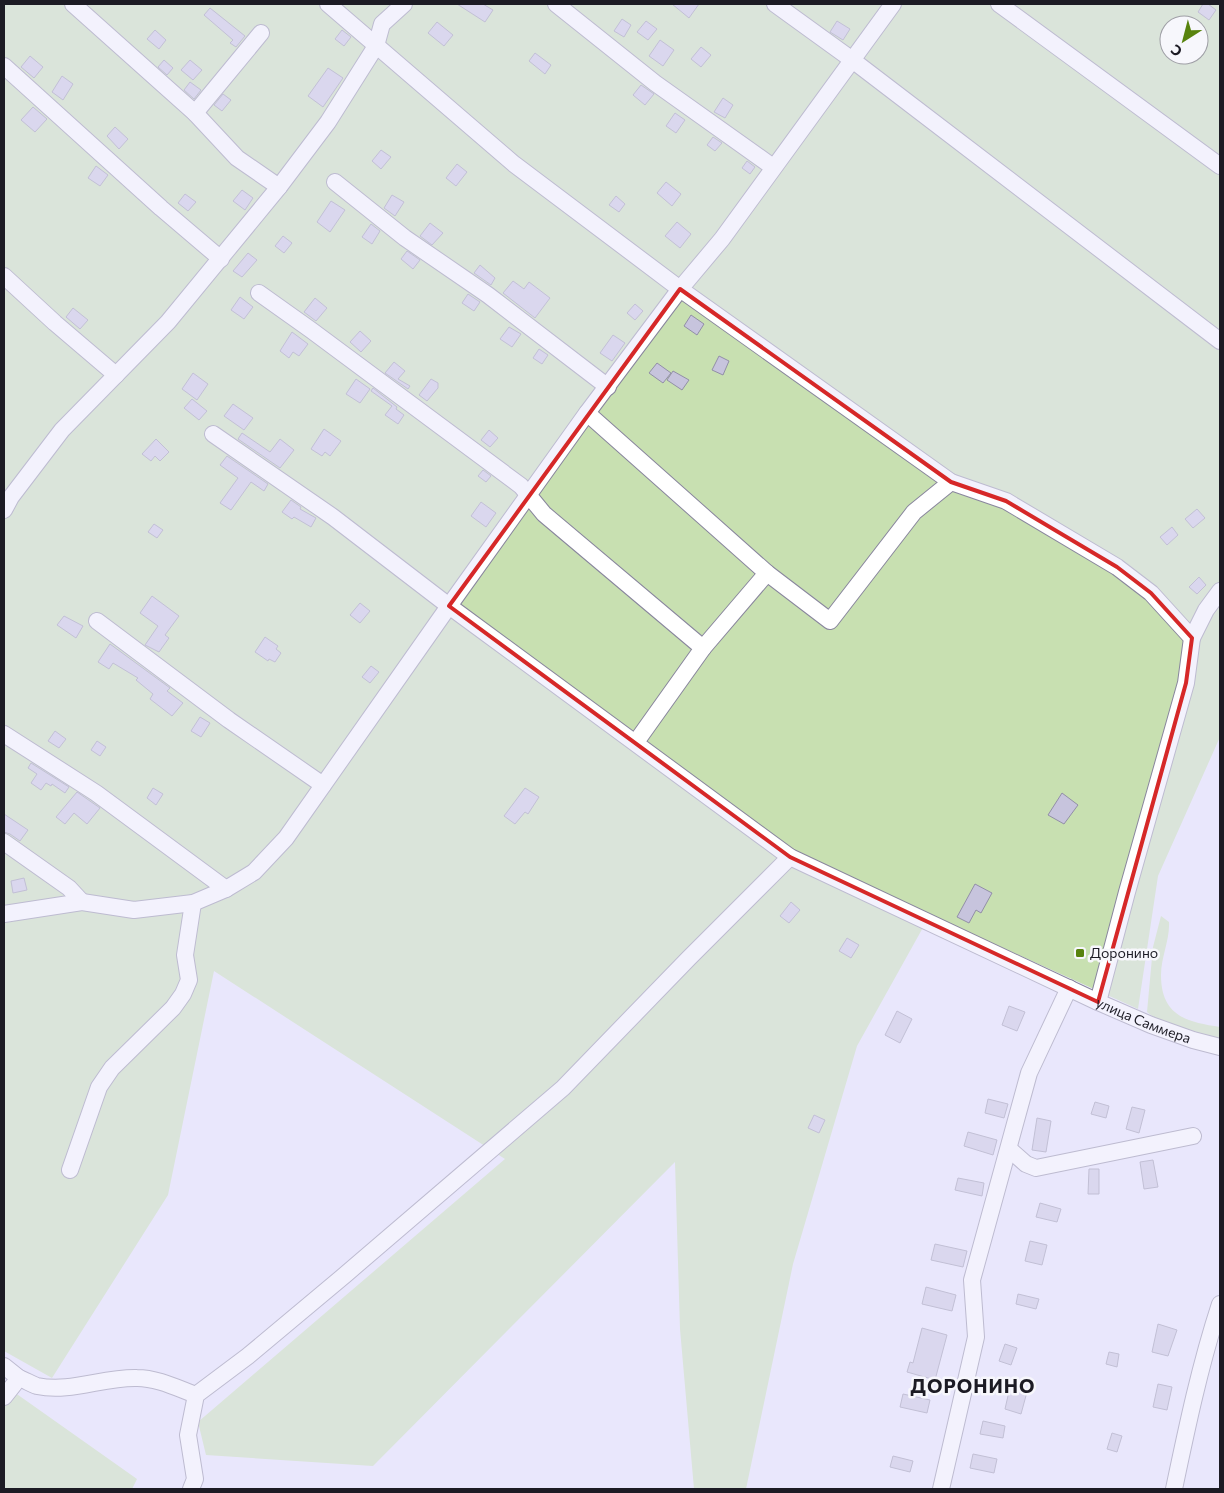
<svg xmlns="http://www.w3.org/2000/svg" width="1224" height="1493" font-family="Commissioner,sans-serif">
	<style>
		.green { fill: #c8e0b1; fill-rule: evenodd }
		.building { fill: #c7c4dd; stroke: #928fa7 }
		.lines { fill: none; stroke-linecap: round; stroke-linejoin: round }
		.minor-casing { stroke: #89869d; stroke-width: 18 }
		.minor { stroke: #fff; stroke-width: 16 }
		.marked { fill: none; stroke: #d62828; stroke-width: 4; stroke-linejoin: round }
		.poi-dot { fill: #58830d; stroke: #f7f7fc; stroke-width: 2 }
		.labels { text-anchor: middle; stroke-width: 5; stroke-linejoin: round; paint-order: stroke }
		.poi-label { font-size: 14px; fill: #1c1b24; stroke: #f7f7fc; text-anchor: start }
		.street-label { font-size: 14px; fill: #1c1b24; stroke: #f7f7fc }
		.district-label { font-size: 19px; font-weight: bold; letter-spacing: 1px; fill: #1c1b24; stroke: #f7f7fc }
	</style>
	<rect width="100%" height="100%" fill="#e9e7fc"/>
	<path class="green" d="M4,4H1220V737L1158,876L1138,1009L930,915L857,1046L793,1264L746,1489H694L680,1329L675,1162L373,1466L206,1455L198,1422L505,1159L214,971L168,1195L52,1378L4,1351ZM1169,25H1199V55H1169Z
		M1161,916L1169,922C1170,940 1161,957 1161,975C1161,1016 1187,1022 1220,1027V1040L1161,1023L1147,1012L1153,947Z
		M4,1385L137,1479L132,1489H4Z"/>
	<path class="building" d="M457,4H483L493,10L485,22Z
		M672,4H699L689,18Z
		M1203,4H1208L1216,10L1209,20L1198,12Z
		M210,8L245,36L236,47L230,43L233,40L204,15Z
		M622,19L631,25L624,37L614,31Z
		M646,21L657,29L648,40L637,32Z
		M837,21L850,29L843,40L830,32Z
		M437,22L453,35L444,46L428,33Z
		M155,30L166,40L159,49L147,39Z
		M342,30L351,37L344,46L335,39Z
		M660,40L674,50L663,66L649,56Z
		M701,47L711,55L701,67L691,59Z
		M535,53L551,65L545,74L529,61Z
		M30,56L43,67L34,78L21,67Z
		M164,60L173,68L167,75L158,67Z
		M190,60L202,70L193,80L181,70Z
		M328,68L343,78L323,107L308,96Z
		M62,76L73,84L63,100L52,92Z
		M190,82L201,90L194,99L184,90Z
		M641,85L654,94L645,105L633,95Z
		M223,94L231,100L222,111L214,105Z
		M723,98L733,105L725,118L714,112Z
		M33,107L47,119L35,132L21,120Z
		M675,113L685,120L676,133L666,126Z
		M115,127L128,139L119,149L107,136Z
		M713,137L722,143L715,151L707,145Z
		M381,150L391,157L381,169L372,161Z
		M747,161L755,167L750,174L742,168Z
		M457,164L467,172L456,186L446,178Z
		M96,166L108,175L100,186L88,178Z
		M666,182L681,194L672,206L657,193Z
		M242,190L253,198L245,210L233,201Z
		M185,194L196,202L188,211L178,203Z
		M392,195L404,202L395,216L384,208Z
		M616,196L625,204L619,212L609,205Z
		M331,201L345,210L330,232L317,222Z
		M677,222L691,234L680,248L665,236Z
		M430,223L443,233L432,245L420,236Z
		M371,224L380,231L372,244L362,237Z
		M283,236L292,243L284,253L275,246Z
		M407,251L420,260L413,269L401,259Z
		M248,253L257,260L242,277L233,271Z
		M480,265L495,278L491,285L474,273Z
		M513,281L524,289L529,282L550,298L535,318L503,293Z
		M468,294L480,302L474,311L462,303Z
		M240,297L253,307L244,319L231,310Z
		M315,298L327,308L316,321L304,312Z
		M635,304L643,311L635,320L627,313Z
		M73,308L88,320L80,329L66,317Z
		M691,315L704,324L697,335L684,326Z
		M509,327L521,334L512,347L500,339Z
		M360,331L371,341L361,352L350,342Z
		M292,332L308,344L299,356L293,352L289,358L280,351Z
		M613,335L625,343L612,361L600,353Z
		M539,349L548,355L542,364L533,358Z
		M719,356L729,361L723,375L712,370Z
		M394,362L405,371L398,379L410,386L408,389L385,373Z
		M657,363L671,373L663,383L649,373Z
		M673,371L689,380L682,390L667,380Z
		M193,373L208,384L197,400L182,389Z
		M356,379L370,389L360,403L346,394Z
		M431,379L438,383V388L427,401L419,395Z
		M373,388L397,407L396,409L404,415L398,424L385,415L392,406L371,391Z
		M192,399L207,411L199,420L184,408Z
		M233,404L253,418L244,430L224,416Z
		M324,429L341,441L330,456L325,452L322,456L311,449Z
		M489,430L498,438L490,447L481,440Z
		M242,433L270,452L280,439L294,450L280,468L238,439Z
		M156,439L169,452L160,461L155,456L151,461L142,454Z
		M227,456L268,484L264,491L251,482L231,510L220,503L238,478L220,465Z
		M483,470L491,476L486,482L478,476Z
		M291,500L301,507L300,509L316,518L311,527L294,517L292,519L282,512Z
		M481,502L496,513L486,527L471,516Z
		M1197,509L1205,518L1193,528L1185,519Z
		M154,524L163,530L157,538L148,532Z
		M1172,527L1178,535L1167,545L1160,537Z
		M1199,577L1206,585L1197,594L1189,587Z
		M152,596L179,616L165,635L169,638L159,652L145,645L158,626L140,613Z
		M360,603L370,611L360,623L350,615Z
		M64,616L83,626L76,638L57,625Z
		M265,637L278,646L276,649L281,653L275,662L269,659L268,661L255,652Z
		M110,644L170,688L167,691L183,703L172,716L150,699L153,694L136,680L138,678L113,663L109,669L98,662Z
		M371,666L379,672L370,683L362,677Z
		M200,717L210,723L201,737L191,731Z
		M55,731L66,739L59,748L48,741Z
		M97,741L106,747L100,756L91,750Z
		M31,763L69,787L65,793L52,784L51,786L46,783L41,790L31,783L37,774L28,768Z
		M153,788L163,794L156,805L147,798Z
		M525,788L539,797L528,814L525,812L515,824L504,816Z
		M77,792L100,808L87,824L74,813L65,824L56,817Z
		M1062,793L1078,805L1064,824L1048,815Z
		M4,814L28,830L20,841L10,834L4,832Z
		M24,878L27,890L13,893L11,881Z
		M975,884L992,893L981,913L976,910L969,923L957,917Z
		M791,902L800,910L789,923L780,916Z
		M847,938L859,945L851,958L839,951Z
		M1009,1006L1025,1012L1017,1031L1002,1025Z
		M897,1011L912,1019L900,1043L885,1035Z
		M988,1099L1008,1104L1004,1118L985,1113Z
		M1095,1102L1109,1106L1106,1118L1091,1114Z
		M1132,1107L1145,1110L1139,1133L1126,1129Z
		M814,1115L825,1120L819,1133L808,1128Z
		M1037,1118L1051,1121L1046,1152L1032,1150Z
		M968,1132L997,1140L993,1155L964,1146Z
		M1153,1160L1158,1187L1144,1189L1140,1162Z
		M1089,1169H1099V1194H1088Z
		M958,1178L984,1183L982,1196L955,1190Z
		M1040,1203L1061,1209L1057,1222L1036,1217Z
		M1030,1241L1047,1245L1042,1265L1025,1261Z
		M935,1244L967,1251L963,1267L931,1260Z
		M926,1287L956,1295L952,1311L922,1304Z
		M1018,1294L1039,1299L1036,1309L1016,1304Z
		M1158,1324L1177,1330L1168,1356L1152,1352Z
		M922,1328L947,1335L935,1380L907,1372L910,1362L913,1363Z
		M1005,1344L1017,1348L1011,1365L999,1361Z
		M1109,1352L1119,1354L1117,1367L1106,1364Z
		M1158,1384L1172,1387L1167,1410L1153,1407Z
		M1010,1387L1027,1392L1021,1414L1005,1409Z
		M903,1394L930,1400L927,1413L900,1407Z
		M983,1421L1005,1426L1003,1438L980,1434Z
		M1112,1433L1122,1436L1117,1452L1107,1449Z
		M973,1454L997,1459L994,1473L970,1468Z
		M893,1456L913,1461L910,1472L890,1467Z"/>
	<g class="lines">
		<g class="minor-casing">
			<g id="minor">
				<path d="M73,4L195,113L237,158L279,187"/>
				<path d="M328,4L514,164L680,289L951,482L1006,501L1117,567L1151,593L1192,638L1186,683L1127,892L1098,1002"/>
				<path d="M556,4L655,83L773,167"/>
				<path d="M775,4L851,59L1220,341"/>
				<path d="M999,4L1220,166"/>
				<path d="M4,66L161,208L221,259"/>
				<path d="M195,113L261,33"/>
				<path d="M335,182L405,238L488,295L608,387"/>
				<path d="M4,276L55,323L116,375"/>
				<path d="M259,293L311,330L521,486L544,514L703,648L767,573"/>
				<path d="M587,413L767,573L830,621L914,512L951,482"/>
				<path id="s1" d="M213,434L333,517L449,606L790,857L1098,1002L1151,1025L1193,1040L1220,1047"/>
				<path d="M4,510L11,497L62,430L168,322L279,187L328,122L376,46L382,24L404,4"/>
				<path d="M97,621L229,720L323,785"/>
				<path d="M1192,638L1206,610L1220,591"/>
				<path d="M4,734L96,793L226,889"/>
				<path d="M636,742L703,648"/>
				<path d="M4,842L69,888L82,902"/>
				<path d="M4,914L82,902L134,910L193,903L226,889L254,872L286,838L449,606L587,413L680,289L722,239L893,4"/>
				<path d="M1009,1149L1026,1164L1036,1168L1193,1136"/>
				<path d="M70,1170L99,1087L112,1068L173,1008L183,994L189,980L185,955L193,903"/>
				<path d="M4,1366L19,1378"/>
				<path d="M4,1397L19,1378C25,1380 31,1384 37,1386C71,1393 103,1377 137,1378C157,1378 177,1388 196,1395"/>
				<path d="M191,1489L195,1479L188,1435L196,1395L248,1356L346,1274L563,1088L689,958L790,857"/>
				<path d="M941,1489L976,1337L972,1280L1029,1073L1069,988"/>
				<path d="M1174,1489C1187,1427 1200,1365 1220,1304"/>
			</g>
		</g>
		<use href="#minor" class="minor"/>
	</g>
	<path d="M0 0H1224V1493H0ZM680,289L951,482L1006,501L1117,567L1151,593L1192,638L1186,683L1098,1002L790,857L449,606Z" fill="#e9e7fc" fill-opacity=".55" fill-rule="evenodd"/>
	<path class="marked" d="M680,289L951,482L1006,501L1117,567L1151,593L1192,638L1186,683L1098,1002L790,857L449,606Z"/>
	<rect class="poi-dot" x="1075" y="948" width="10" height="10" rx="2.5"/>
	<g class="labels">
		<g class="poi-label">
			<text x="1090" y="958">Доронино</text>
		</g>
		<g class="street-label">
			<text dy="5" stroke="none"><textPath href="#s1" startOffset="1105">улица Саммера</textPath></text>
		</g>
		<g class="district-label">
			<text x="973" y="1393">ДОРОНИНО</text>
		</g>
	</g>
	<rect width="1224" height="1493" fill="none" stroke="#1c1b24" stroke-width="10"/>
	<g transform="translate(1184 40) rotate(216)"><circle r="24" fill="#f7f7fc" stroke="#9f9fa6"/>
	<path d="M0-4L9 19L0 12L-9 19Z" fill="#58830d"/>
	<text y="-8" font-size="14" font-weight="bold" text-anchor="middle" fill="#1c1b24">С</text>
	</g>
</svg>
